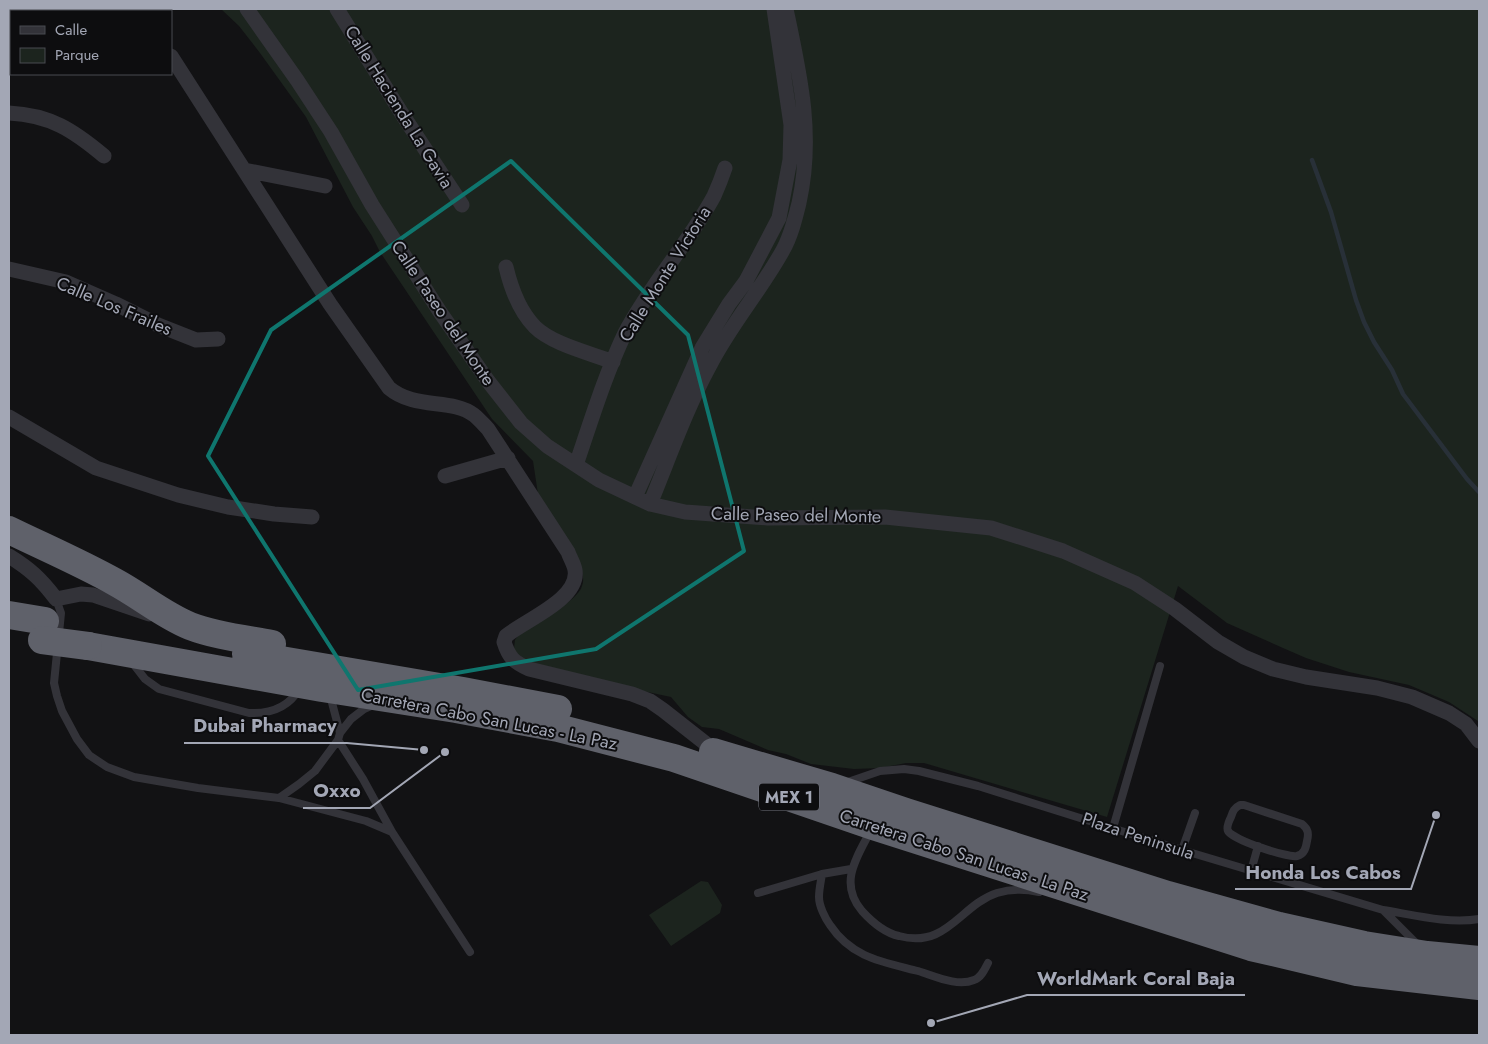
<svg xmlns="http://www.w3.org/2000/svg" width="1488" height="1044" font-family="Jost,sans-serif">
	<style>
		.green { fill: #1c241e }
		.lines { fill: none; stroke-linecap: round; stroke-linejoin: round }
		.stream { stroke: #283038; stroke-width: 4.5 }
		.lane { stroke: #333339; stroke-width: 8 }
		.street { stroke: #333339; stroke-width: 15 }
		.highway { stroke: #5f616a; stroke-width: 28 }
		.highway-bridge { stroke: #5f616a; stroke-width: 28 }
		.marked { fill: none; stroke: #0f766e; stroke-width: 4; stroke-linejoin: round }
		.labels { text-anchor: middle; stroke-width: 4; stroke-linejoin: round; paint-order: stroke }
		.shield { fill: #0d0d0f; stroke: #767983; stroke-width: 1 }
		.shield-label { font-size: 16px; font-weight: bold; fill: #a3a7b5 }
		.street-label { font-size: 18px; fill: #a3a7b5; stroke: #0d0d0f }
		.leader { fill: none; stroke: #a3a7b5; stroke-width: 2 }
		.callout-dot { fill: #a3a7b5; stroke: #0d0d0f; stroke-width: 2 }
		.callout-label { font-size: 19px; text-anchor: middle; font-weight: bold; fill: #a3a7b5; stroke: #0d0d0f; stroke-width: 4; stroke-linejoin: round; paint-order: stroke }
	</style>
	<rect width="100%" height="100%" fill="#121214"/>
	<path class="green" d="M221,9H1479L1478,721L1449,702L1409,685L1349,672L1306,658L1283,648L1227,623L1178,586L1107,817L924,763H906L880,768L854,769L811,764L786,754L768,750L719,729L702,727L688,717L671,697L573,676L529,669L514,649L515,640L520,633C534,624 578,601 582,586C584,581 583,576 582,571L538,494L533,461L492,419L380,252L372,236L353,207L306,117L260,53L239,26Z
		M701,881L708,882L722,905L720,913L671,946L649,915Z"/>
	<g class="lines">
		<path class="stream" d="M1312,160L1331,212L1356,300L1364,322L1374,342L1392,370L1403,394L1467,479L1479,492"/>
		<path class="lane" d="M56,599L61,613L54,683L57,696L62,711L77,739L89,755L107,767L134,777L198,788L279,798L299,784L315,771L338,740L340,733L351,719L364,709L373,705
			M131,661L145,679L159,689L249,713C270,714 289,707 300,688
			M328,695L331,699L340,733
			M338,740L363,779L392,832
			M845,783L880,771L904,769L919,771L978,786L1182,850L1383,910L1417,944
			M279,798L366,821L392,832L470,952
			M1240,805H1244L1302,824C1308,829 1309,833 1307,841C1306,847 1305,854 1297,856C1288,858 1233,840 1228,831C1226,827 1229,821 1231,817C1233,811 1234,808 1240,805Z
			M1113,828L1160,666
			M871,830C857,857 838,883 862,911C872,922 885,933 899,936C947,949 960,905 997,893C1010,889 1026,889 1039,892
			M1182,850L1195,813
			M1251,871L1258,846
			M822,874C821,881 819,889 819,897C819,906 825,918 830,925C852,958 883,962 918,971C935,976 957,987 974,980C981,978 985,969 988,963
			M758,893L822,874L851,869
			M1383,910C1414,915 1448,924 1479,919"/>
		<path class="street" d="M141,9L143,11
			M247,9L297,80L331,132L372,205L440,312L488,381L521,423L547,446L599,480L650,504L685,512L768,518L885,517L991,528L1063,551L1135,583L1175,609L1218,642L1244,657L1273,669L1306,677L1377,688L1412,697L1449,713L1466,724L1479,741
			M337,9L402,114L462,205
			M171,56L330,304L389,388C415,410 451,398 474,415C479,419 484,425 488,429L568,552C570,558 574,564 575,570C580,599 525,620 506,636L504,642C509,658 514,662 529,669L632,694L650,701L663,710L719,754
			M9,113C50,115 73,130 104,156
			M244,170L325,186
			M506,267C511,288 519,311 535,327C552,344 590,353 613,362
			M9,269L66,282L116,304L158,325L196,340L218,339
			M9,417L96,468L178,495L228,507L274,514L312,517
			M576,465C591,421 605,375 625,333C650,285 688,244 714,196C718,187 722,177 725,168
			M445,476L508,458
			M635,497L702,348L729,304L746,281L779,218L790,160L791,125L774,9
			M650,504C669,458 686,409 710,365C731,324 761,290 783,250C791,236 795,219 799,203C814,135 800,75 786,9
			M9,556C30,569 41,579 56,599L81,594L93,595L149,614"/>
		<path class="highway" d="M9,530C44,547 81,563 115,582C141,596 163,615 190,626C216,636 245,639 272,644
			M9,615L45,621
			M88,646L322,688L456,709L558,728L674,758L873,826L1251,947L1357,972L1479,986
			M246,654L463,691L558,709
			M713,752L832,787L906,812L1168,895L1279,926L1364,945L1427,955L1479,960"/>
		<path class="highway-bridge" d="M42,640L88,646"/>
	</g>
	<path class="marked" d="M511,161L688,335L744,551L596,649L358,690L208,456L271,330Z"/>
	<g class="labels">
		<rect class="shield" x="759" y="783.5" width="60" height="27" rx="4"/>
		<g class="shield-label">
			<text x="789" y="803">MEX 1</text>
		</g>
		<g class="street-label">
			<text transform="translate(399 107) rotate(58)" y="6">Calle Hacienda La Gavia</text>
			<text transform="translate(665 274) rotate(-58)" y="6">Calle Monte Victoria</text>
			<text transform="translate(114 306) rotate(23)" y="6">Calle Los Frailes</text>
			<text transform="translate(443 313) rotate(56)" y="6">Calle Paseo del Monte</text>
			<text transform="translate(796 515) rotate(1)" y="6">Calle Paseo del Monte</text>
			<text transform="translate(489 719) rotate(11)" y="6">Carretera Cabo San Lucas - La Paz</text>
			<text transform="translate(1138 836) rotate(18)" y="6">Plaza Peninsula</text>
			<text transform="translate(964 855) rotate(18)" y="6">Carretera Cabo San Lucas - La Paz</text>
		</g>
	</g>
	<path class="leader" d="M424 750L347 743H184M445 752L370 808H303M1436 815L1411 889H1235M931 1023L1027 995H1245"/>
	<g class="callout-dot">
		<circle cx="424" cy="750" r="5"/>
		<circle cx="445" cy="752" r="5"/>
		<circle cx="1436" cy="815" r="5"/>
		<circle cx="931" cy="1023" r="5"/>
	</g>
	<g class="callout-label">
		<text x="265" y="732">Dubai Pharmacy</text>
		<text x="337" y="797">Oxxo</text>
		<text x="1323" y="879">Honda Los Cabos</text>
		<text x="1136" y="985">WorldMark Coral Baja</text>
	</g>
	<rect width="1488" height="1044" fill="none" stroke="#a3a7b5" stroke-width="20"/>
	<rect x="10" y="10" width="162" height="65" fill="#0d0d0f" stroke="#494b51"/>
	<rect x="20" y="26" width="25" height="8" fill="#333339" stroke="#494b51"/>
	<text x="55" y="35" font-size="15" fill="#a3a7b5">Calle</text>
	<rect x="20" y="48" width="25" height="15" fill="#1c241e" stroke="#494b51"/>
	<text x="55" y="60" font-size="15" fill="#a3a7b5">Parque</text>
</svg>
